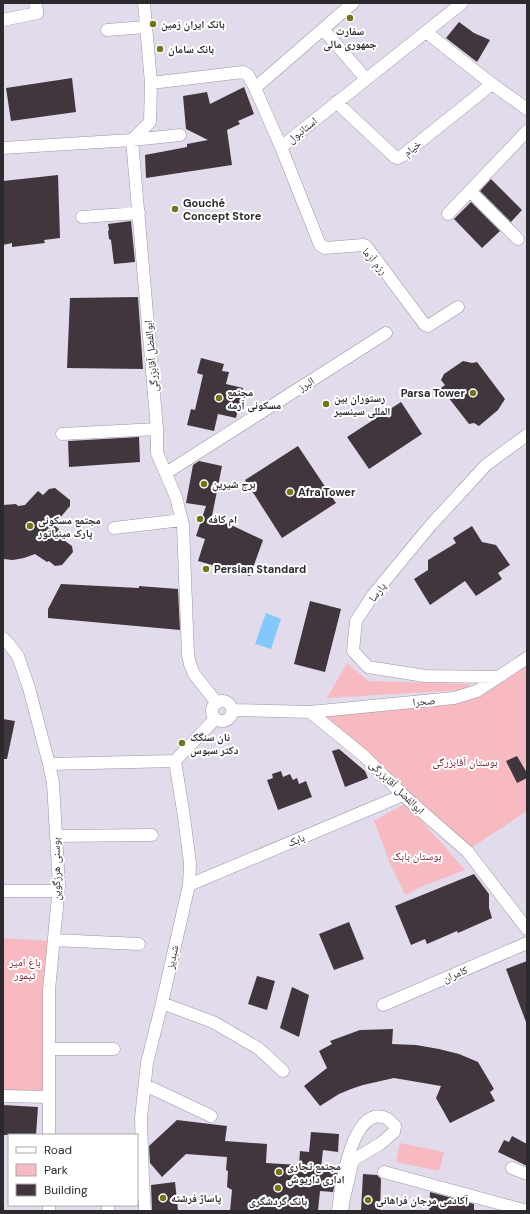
<svg xmlns="http://www.w3.org/2000/svg" width="530" height="1214" font-family="'DM Sans','Noto Naskh Arabic',sans-serif">
	<style>
		.green { fill: #f8bac1 }
		.water { fill: #83c8fa }
		.building { fill: #42363e }
		.lines { fill: none; stroke-linecap: round; stroke-linejoin: round }
		.minor-casing { stroke: #9b94a3; stroke-width: 13 }
		.minor { stroke: #fff; stroke-width: 12 }
		.poi-dot { fill: #74741a; stroke: #fff; stroke-width: 1.5 }
		.labels { text-anchor: middle; stroke-width: 4; stroke-linejoin: round; paint-order: stroke }
		.poi-label { font-size: 11px; font-weight: bold; fill: #2c292f; stroke: #fff; text-anchor: start }
		.street-label { font-size: 11px; fill: #2c292f; stroke: #fff }
		.park-label { font-size: 11px; fill: #751b31; stroke: #fff }
	</style>
	<rect width="100%" height="100%" fill="#e2dbeb"/>
	<path class="green" d="M347,663L368,681L471,684L464,690L327,698Z
		M527,663V811L471,848L323,716L471,700Z
		M406,803L465,870L423,886L405,895L390,863L374,821Z
		M3,938L50,941L45,1093L3,1092Z
		M400,1143L444,1152L439,1171L396,1162Z"/>
	<path class="water" d="M266,613L281,619L271,649L255,644Z"/>
	<path class="building" d="M459,22L474,33L490,40L477,62L446,38Z
		M72,78L76,112L11,121L6,88Z
		M244,87L254,114L238,121L240,124L227,130L232,165L146,178L145,155L187,147V144L208,140L186,129L183,96L207,92L210,104Z
		M58,175L60,238L44,240L45,243L12,247V243L3,245V181Z
		M491,179L522,210L511,222L480,191Z
		M471,202L500,231L482,248L454,219Z
		M131,221L135,262L114,264L111,240L109,239L108,231L109,230L108,224Z
		M138,297L143,369L67,368L70,298Z
		M201,358L224,364L222,371L229,372L226,384L243,388L236,418L218,414L214,431L187,425L191,409L195,410L203,375L197,373Z
		M463,361L472,363L477,362L505,399L498,410L479,426L474,423L469,424L441,388L445,385L441,380L444,374Z
		M401,402L422,434L369,469L347,437Z
		M139,437L140,462L69,467L68,441Z
		M298,446L336,503L282,538L245,480Z
		M199,461L222,466L212,516L263,540L250,576L198,561L205,539L196,536L206,506L186,503L193,465Z
		M55,488L70,500V506L54,525L68,537L65,541L72,546L73,552L62,565L55,566L49,561L47,562L35,554L24,558L13,560L3,559V505L16,504L18,506L25,505L38,491L43,495L49,489Z
		M472,526L482,542L496,545L510,565L498,573L502,579L476,596L465,581L430,605L414,579L428,570V560L456,543L453,538Z
		M61,584L139,588V586L178,589L180,630L48,618V609Z
		M310,601L341,609L325,672L294,664Z
		M3,719L15,721L7,759H3Z
		M339,749L365,771L368,778L345,787L332,751Z
		M517,756L527,773V778L517,783L506,761Z
		M281,771L283,777L290,774L293,780L297,778L299,784L306,781L312,797L278,810L267,780L273,778L272,774Z
		M474,874L489,894V908L492,918L458,933L457,931L427,944L425,939L411,945L395,906Z
		M349,922L364,959L334,970L319,934Z
		M527,961V1022H526L506,969Z
		M257,976L275,981L267,1010L248,1004Z
		M292,987L309,995L299,1037L280,1028Z
		M393,1029L392,1044L416,1045L439,1049L459,1054L478,1062L494,1089L490,1092L495,1101L450,1123L436,1098L441,1086L394,1078L363,1085L351,1089L339,1094L320,1106L304,1086L327,1068L319,1051L332,1044L330,1041L360,1030Z
		M3,1105L38,1107L36,1135H3Z
		M177,1120L227,1126L225,1141L267,1144L266,1163L299,1165L300,1151L309,1152L311,1132L339,1134L338,1152L323,1150L321,1169H330V1173H337L333,1192L320,1191L318,1211H230L232,1190L227,1187L228,1171L226,1170L227,1157L186,1154L162,1177L150,1163L149,1146Z
		M512,1136L527,1144V1166L498,1152L504,1140L509,1142Z
		M363,1174L377,1175L381,1179L380,1211H361Z
		M175,1182L178,1211H152L151,1185Z
		M430,1192L474,1204V1211H429Z"/>
	<g class="lines">
		<g class="minor-casing">
			<path id="minor" d="M144,3L151,83L150,122L132,140L157,429V453L176,497L183,525L188,655L190,664L194,674L217,703
				M3,20L37,13V10L35,3
				M323,29L366,79
				M107,30L146,27
				M426,32L492,84L527,109
				M151,83L243,72L248,75L255,88L281,147L320,245L325,248L363,245L366,246L425,325L428,326L458,307
				M255,88L353,3
				M336,102L395,157L398,158L402,156L492,84
				M281,147L462,3
				M3,148L132,140L180,135
				M470,191L518,239
				M448,214L527,131
				M82,217L139,213
				M62,434L157,429
				M166,473L386,333
				M114,528L182,520
				M3,638L8,643L18,656L29,688L49,764L53,783L59,886L49,990V1135
				M498,677L425,676L368,667L353,651L356,621L373,595L430,526L486,465L527,435
				M212 711a10 10 0 1 1 20 0a10 10 0 1 1-20 0Z
				M232,710L310,712L364,756L403,795L468,852L527,929
				M310,712L454,698L477,691L527,658
				M175,761L215,719
				M49,764L175,761
				M56,836L152,835
				M189,885L403,795
				M3,891H58
				M54,940L139,944
				M162,1003L213,1022L258,1048L283,1071
				M383,1005L527,943
				M49,1049H114
				M145,1085L211,1116
				M3,1096L49,1097
				M512,1168L527,1174
				M384,1172L527,1211
				M49,1205V1211
				M108,1211V1205
				M145,1211L143,1180L141,1118L147,1063L162,1003L189,885L190,863L184,817L175,761
				M338,1211C340,1191 352,1100 388,1119C390,1121 393,1124 395,1126L394,1132L380,1144L353,1160L344,1198L342,1211"/>
		</g>
		<use href="#minor" class="minor"/>
	</g>
	<g class="poi-dot">
		<circle cx="350" cy="18" r="4"/>
		<circle cx="153" cy="24" r="4"/>
		<circle cx="160" cy="49" r="4"/>
		<circle cx="175" cy="209" r="4"/>
		<circle cx="473" cy="393" r="4"/>
		<circle cx="219" cy="398" r="4"/>
		<circle cx="326" cy="404" r="4"/>
		<circle cx="204" cy="484" r="4"/>
		<circle cx="290" cy="492" r="4"/>
		<circle cx="200" cy="519" r="4"/>
		<circle cx="30" cy="526" r="4"/>
		<circle cx="206" cy="569" r="4"/>
		<circle cx="182" cy="743" r="4"/>
		<circle cx="279" cy="1172" r="4"/>
		<circle cx="278" cy="1188" r="4"/>
		<circle cx="163" cy="1198" r="4"/>
		<circle cx="368" cy="1200" r="4"/>
	</g>
	<g class="labels">
		<g class="poi-label">
			<text x="161" y="28">بانک ایران زمین</text>
			<text x="350" y="35" text-anchor="middle">سفارت<tspan x="350" dy="13">جمهوری مالی</tspan></text>
			<text x="168" y="53">بانک سامان</text>
			<text x="183" y="207">Gouché<tspan x="183" dy="13">Concept Store</tspan></text>
			<text x="227" y="396">مجتمع<tspan x="227" dy="13">مسکونی آرمه</tspan></text>
			<text x="465" y="397" text-anchor="end">Parsa Tower</text>
			<text x="334" y="402">رستوران بین<tspan x="334" dy="13">المللی سینسیر</tspan></text>
			<text x="212" y="488">برج شیرین</text>
			<text x="298" y="496">Afra Tower</text>
			<text x="208" y="523">ام کافه</text>
			<text x="38" y="524">مجتمع مسکونی<tspan x="38" dy="13">پارک مینیاتور</tspan></text>
			<text x="214" y="573">Persian Standard</text>
			<text x="190" y="741">نان سنگک<tspan x="190" dy="13">دکتر سبوس</tspan></text>
			<text x="287" y="1170">مجتمع تجاری<tspan x="287" dy="13">اداری داریوش</tspan></text>
			<text x="171" y="1202">پاساژ فرشته</text>
			<text x="376" y="1204">آکادمی مرجان فراهانی</text>
			<text x="278" y="1205" text-anchor="middle">بانک گردشگری</text>
		</g>
		<g class="street-label">
			<text transform="translate(302 130) rotate(-39)" y="4">استانبول</text>
			<text transform="translate(412 148) rotate(-38)" y="4">خیام</text>
			<text transform="translate(375 261) rotate(49)" y="4">رزم آزما</text>
			<text transform="translate(151 356) rotate(-95)" y="4">ابوالفضل آقابزرگی</text>
			<text transform="translate(306 384) rotate(-32)" y="4">البرز</text>
			<text transform="translate(377 592) rotate(-53)" y="4">پارسا</text>
			<text transform="translate(424 701) rotate(-5)" y="4">صحرا</text>
			<text transform="translate(397 787) rotate(44)" y="4">ابوالفضل آقابزرگی</text>
			<text transform="translate(296 840) rotate(-23)" y="4">بابک</text>
			<text transform="translate(56 869) rotate(-91)" y="4">بوسنی هرزگوین</text>
			<text transform="translate(172 957) rotate(-78)" y="4">شبدیز</text>
			<text transform="translate(455 974) rotate(-23)" y="4">کامران</text>
		</g>
		<g class="park-label">
			<text x="465" y="766">بوستان آقابزرگی</text>
			<text x="417" y="860">بوستان بابک</text>
			<text x="25" y="966">باغ امیر<tspan x="25" dy="13">تیمور</tspan></text>
		</g>
	</g>
	<rect width="530" height="1214" fill="none" stroke="#2c292f" stroke-width="8"/>
	<rect x="8" y="1134" width="130" height="72" fill="#ffffff" stroke="#aba9ac"/>
	<rect x="16" y="1147" width="20" height="6" fill="#ffffff" stroke="#aba9ac"/>
	<text x="44" y="1154" font-size="12" fill="#2c292f">Road</text>
	<rect x="16" y="1164" width="20" height="12" fill="#f8bac1" stroke="#aba9ac"/>
	<text x="44" y="1174" font-size="12" fill="#2c292f">Park</text>
	<rect x="16" y="1184" width="20" height="12" fill="#42363e" stroke="#aba9ac"/>
	<text x="44" y="1194" font-size="12" fill="#2c292f">Building</text>
</svg>
